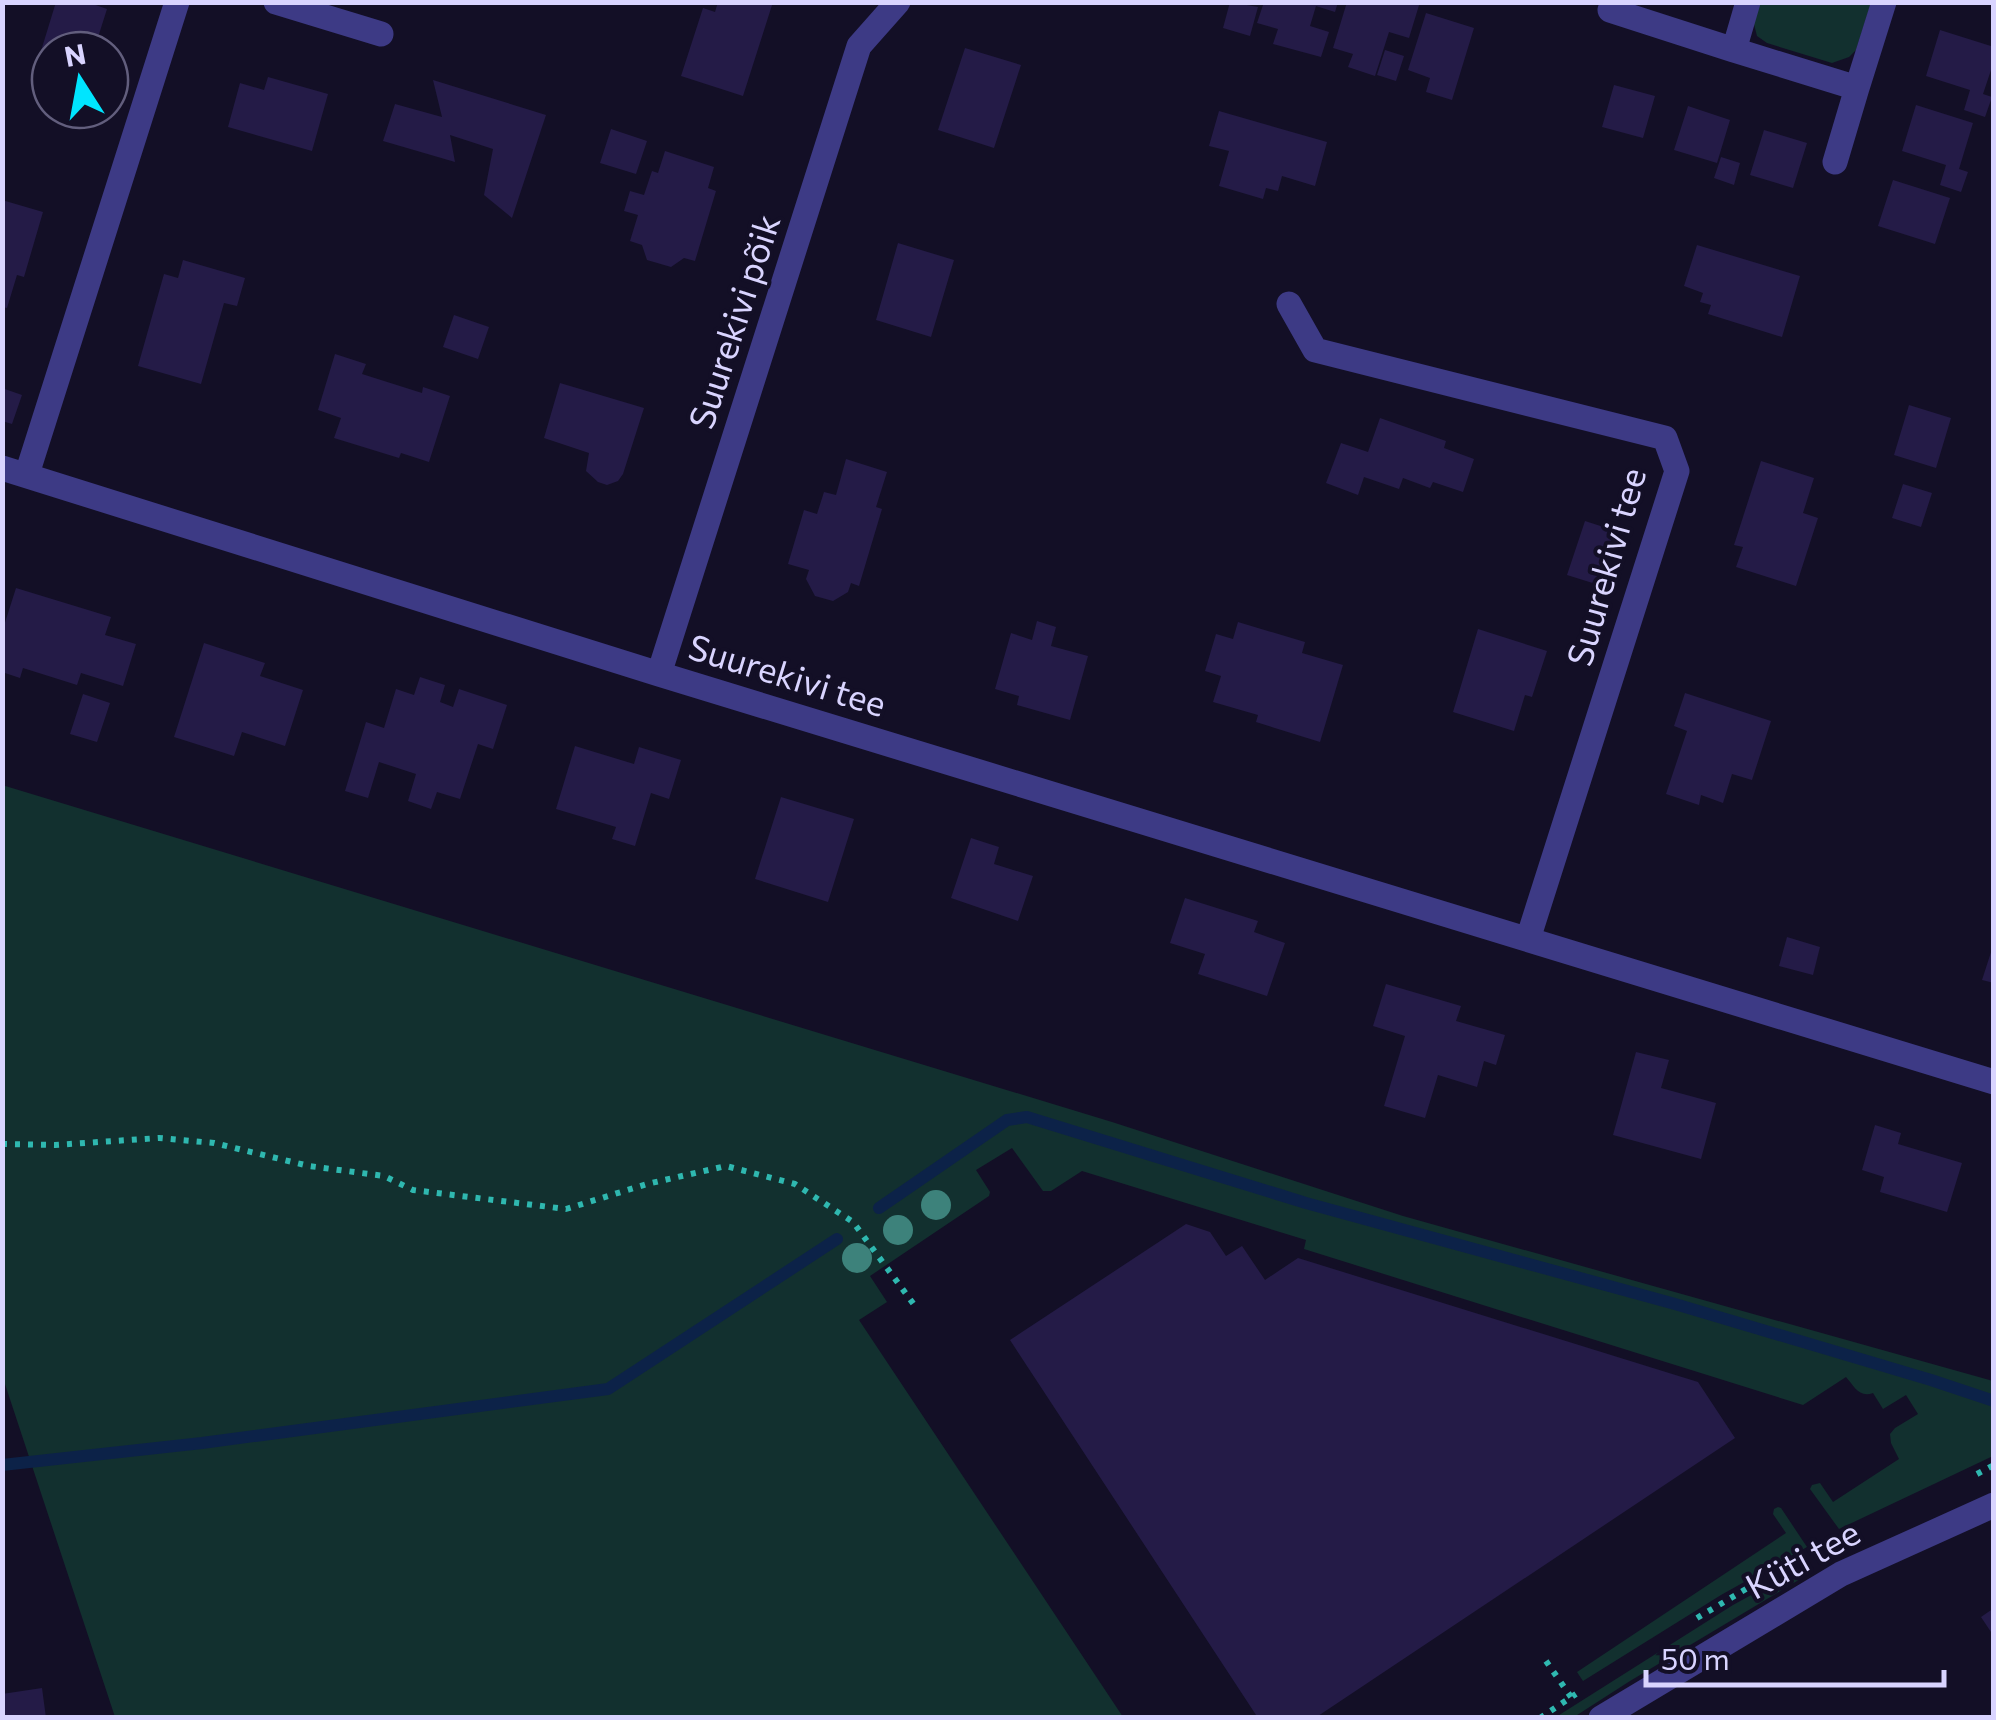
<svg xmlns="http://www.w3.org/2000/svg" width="1996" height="1720" font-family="Commissioner,sans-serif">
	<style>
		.green { fill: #12302f }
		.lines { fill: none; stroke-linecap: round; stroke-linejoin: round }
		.stream { stroke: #0c2248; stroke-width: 12 }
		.building { fill: #241b47 }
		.path { stroke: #2fb8b0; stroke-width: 6; stroke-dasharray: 5 8; stroke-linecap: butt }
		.street { stroke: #3d3a85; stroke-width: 25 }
		.tree { fill: #3d827b }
		.labels { text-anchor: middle; stroke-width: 8; stroke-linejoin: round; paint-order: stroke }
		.street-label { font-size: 35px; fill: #d9d4ff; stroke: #130f26 }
	</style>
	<rect width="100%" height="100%" fill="#130f26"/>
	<path class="green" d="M1758,3H1871L1856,50L1849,57L1832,63L1767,43L1757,36L1753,20Z
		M2,785L1112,1122L1403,1216L1993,1381V1456L1839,1529L1810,1489L1812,1485L1820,1483L1833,1502L1899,1459L1891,1443L1890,1434L1895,1428L1918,1414L1906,1395L1883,1409L1873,1393C1859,1398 1854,1386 1846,1377L1803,1405L1304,1249L1306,1240L1082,1171L1051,1191H1043L1012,1148L976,1170L990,1192L989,1196L870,1276L887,1302L859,1320L1123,1717H115L3,1378Z
		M1778,1507L1781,1508L1807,1547L1721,1595L1583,1681L1577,1672L1786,1533L1773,1514L1774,1509Z
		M1808,1564L1802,1578L1630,1681L1574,1717H1556L1733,1605Z"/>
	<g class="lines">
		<path class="stream" d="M879,1208L1007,1120L1027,1117L1306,1203L1675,1304L1931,1380L1994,1401
			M2,1465L202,1443L608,1389L837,1239"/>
	</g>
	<path class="building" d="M56,2H87L107,9L94,50H50V82L33,77Z
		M718,2H773L743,96L681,76L703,8L715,12Z
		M1230,2L1258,7L1250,36L1223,28Z
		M1264,2H1338L1335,12L1316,6L1310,26L1329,32L1321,57L1273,44L1278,29L1257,23Z
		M1347,2H1420L1409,38L1389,32L1375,76L1348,67L1353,54L1333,48Z
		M1426,13L1474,28L1452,100L1426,92L1430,78L1408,70Z
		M1940,30L1994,47V61L1983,94L1992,97L1985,117L1964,110L1970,90L1926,76Z
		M965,48L1021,65L994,148L938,130Z
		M1385,50L1404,56L1396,81L1377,75Z
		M268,77L328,94L312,151L228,127L240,83L264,90Z
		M433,80L546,115L512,218L484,195L493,149L450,135L455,162L383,141L395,104L442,117Z
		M1614,85L1655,96L1643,138L1602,127Z
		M1916,105L1973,123L1959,169L1968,172L1961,192L1940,185L1946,165L1902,151Z
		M1688,106L1730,120L1717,163L1674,150Z
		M1219,111L1327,142L1315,186L1282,176L1278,191L1266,188L1263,199L1219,186L1229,151L1209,146Z
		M611,129L647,141L636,174L600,163Z
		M1764,130L1807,143L1793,188L1750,175Z
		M665,151L714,167L708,188L716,191L695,261L684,258L671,267L647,260L642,245L630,241L638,215L624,211L630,191L644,195L652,171L658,173Z
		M1721,157L1740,163L1734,185L1714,178Z
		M1893,180L1950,198L1935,244L1878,226Z
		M2,200L43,212L24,277L17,275L7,308L2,307Z
		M898,243L954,260L931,337L876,320Z
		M1697,245L1800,276L1782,337L1708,314L1711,305L1700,302L1703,293L1684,286Z
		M183,260L245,278L237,306L224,303L201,384L138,366L164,274L178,278Z
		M454,315L489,327L478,359L443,347Z
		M335,354L366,364L362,374L422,393L423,387L450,396L429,462L401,453L399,458L334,438L341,418L318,410Z
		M560,383L644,408L623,474L618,481L607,485L598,482L586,471L589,453L544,438Z
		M2,388L22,395L12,424L2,421Z
		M1909,405L1951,418L1936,468L1894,455Z
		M1380,418L1446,441L1444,448L1474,459L1463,492L1433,482L1430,488L1403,478L1399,489L1364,477L1358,495L1326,483L1341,443L1368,452Z
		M846,459L887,472L876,507L882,509L859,586L851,583L848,592L833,601L815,596L806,579L809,570L788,564L804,510L817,514L824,492L836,495Z
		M1761,461L1814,478L1803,513L1818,518L1796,586L1736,567L1743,547L1734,545Z
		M1903,484L1932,493L1921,527L1892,518Z
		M1585,521L1616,531L1599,585L1567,575Z
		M16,588L111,617L105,635L136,644L123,686L81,673L77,685L23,668L20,678L2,672V632Z
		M1037,621L1056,627L1051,646L1088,656L1070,720L1017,705L1019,696L995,689L1011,633L1032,640Z
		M1238,622L1305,642L1302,653L1343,665L1320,742L1256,722L1258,715L1213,702L1221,676L1205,671L1216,634L1233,639Z
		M1478,629L1547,651L1532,697L1525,695L1514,731L1453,712Z
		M204,643L265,663L260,676L303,690L285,746L242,732L234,756L174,737Z
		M420,677L445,685L440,702L453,707L459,689L507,705L493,749L478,744L460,799L437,792L431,809L408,801L416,774L379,762L368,798L345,791L366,722L384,728L396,689L414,695Z
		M1685,693L1771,721L1752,780L1732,774L1723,803L1701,795L1699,805L1666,794L1687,731L1674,726Z
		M83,694L110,703L97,742L70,734Z
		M575,746L634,764L639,747L681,760L669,799L651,793L635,846L612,839L616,827L556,809Z
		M781,797L854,819L828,902L755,879Z
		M971,838L999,847L994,864L1033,876L1018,921L951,898Z
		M1185,898L1258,921L1254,932L1285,943L1267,996L1198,974L1205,954L1170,943Z
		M1787,937L1820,947L1813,975L1779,966Z
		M1993,946H1994V983L1982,980Z
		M1386,984L1461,1006L1456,1021L1505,1035L1496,1065L1484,1061L1477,1087L1438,1075L1425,1118L1384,1106L1405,1036L1373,1026Z
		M1636,1052L1669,1060L1661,1088L1716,1103L1701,1159L1613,1135Z
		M1875,1125L1901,1133L1898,1144L1962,1163L1947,1212L1880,1192L1884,1177L1862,1170Z
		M1186,1224L1210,1232L1226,1256L1242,1246L1265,1280L1298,1258L1698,1382L1735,1438L1315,1718H1258L1010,1340Z
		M1994,1608V1631L1991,1632L1981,1617Z
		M42,1688L46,1718H2V1694Z"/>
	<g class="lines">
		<path class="path" d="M2,1144L55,1145L159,1138L214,1143L309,1166L384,1176L413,1190L566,1209L647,1184L726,1166L795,1184L853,1222L915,1306
			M1977,1474L1994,1465
			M1697,1618L1746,1589
			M1546,1661L1571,1697
			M1540,1718L1576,1694"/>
		<path class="street" d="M276,2L381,34
			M1748,2L1734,50L1857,88L1884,2
			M1610,10L1734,50
			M1835,162L1857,88
			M1289,304L1315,350L1665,438L1677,471L1528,939
			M2,468L659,674L1994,1082
			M27,474L177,2
			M659,674L859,46L898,2
			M1601,1718L1841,1574L1994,1505"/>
	</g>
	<g class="tree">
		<circle cx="936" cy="1205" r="15"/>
		<circle cx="898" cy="1230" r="15"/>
		<circle cx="857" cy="1258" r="15"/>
	</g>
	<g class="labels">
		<g class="street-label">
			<text transform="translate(735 322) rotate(-72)" y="12">Suurekivi põik</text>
			<text transform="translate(1607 567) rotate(-74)" y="12">Suurekivi tee</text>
			<text transform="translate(787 676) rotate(17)" y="12">Suurekivi tee</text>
			<text transform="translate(1803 1560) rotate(-29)" y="12">Küti tee</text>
		</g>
	</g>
	<rect width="1996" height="1720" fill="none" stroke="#d9d4ff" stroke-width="10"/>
	<g transform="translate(80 80) rotate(349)"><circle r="48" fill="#130f26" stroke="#625e7d" stroke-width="2.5"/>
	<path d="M0-8L18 38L0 25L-18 38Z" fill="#00e5ff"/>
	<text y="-15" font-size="28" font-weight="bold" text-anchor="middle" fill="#d9d4ff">N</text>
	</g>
	<path d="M1646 1670v15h298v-15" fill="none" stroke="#d9d4ff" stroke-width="5"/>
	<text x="1661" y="1670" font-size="30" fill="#d9d4ff" stroke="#130f26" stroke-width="8" paint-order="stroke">50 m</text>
</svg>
